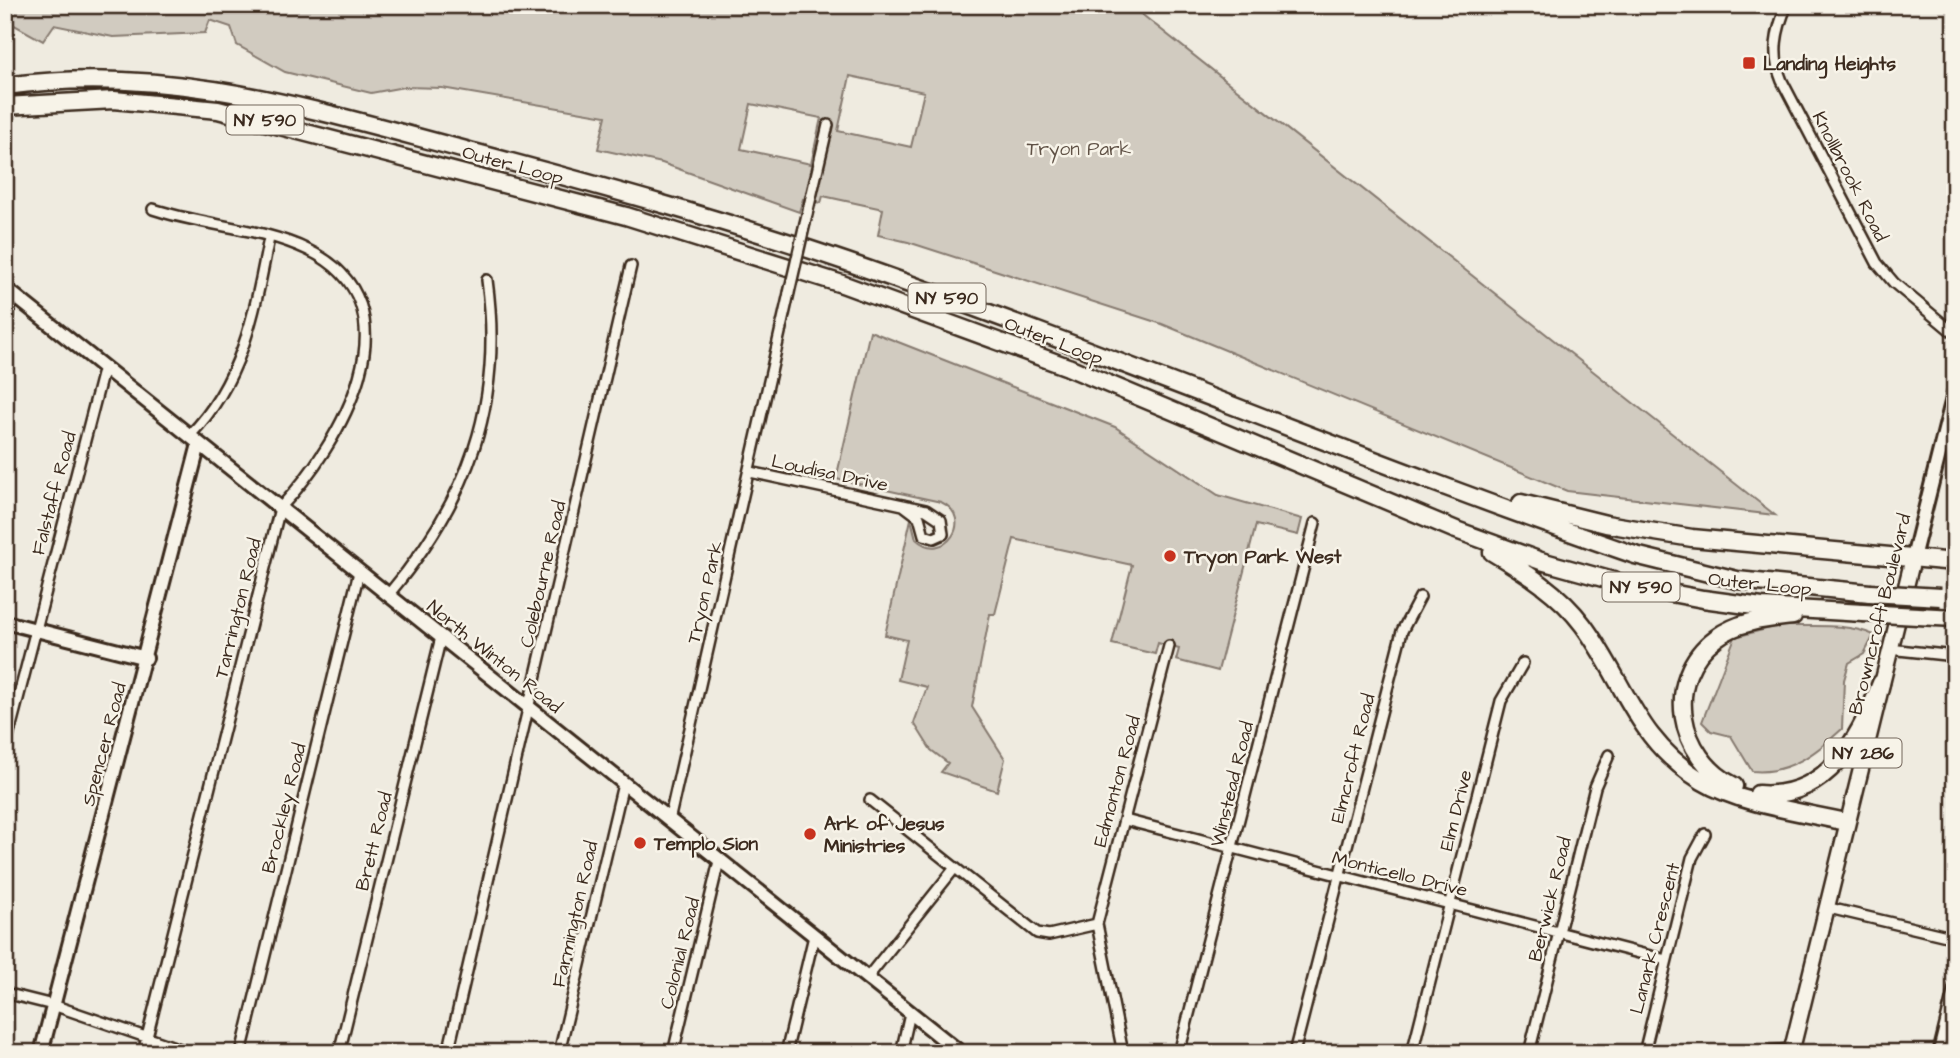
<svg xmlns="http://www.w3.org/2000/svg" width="1960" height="1058" font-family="'Architects Daughter',sans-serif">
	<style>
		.green { fill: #d1cbc0; stroke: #867a6f; stroke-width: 2; fill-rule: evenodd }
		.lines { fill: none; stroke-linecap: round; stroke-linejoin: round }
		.street-casing { stroke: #3b2a1e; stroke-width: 14 }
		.secondary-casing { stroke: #3b2a1e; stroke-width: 18 }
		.primary-casing { stroke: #3b2a1e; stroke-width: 19 }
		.highway-casing { stroke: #3b2a1e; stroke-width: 21 }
		.street { stroke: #f7f3e8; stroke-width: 9 }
		.secondary { stroke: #f7f3e8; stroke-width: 12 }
		.primary { stroke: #f7f3e8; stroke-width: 14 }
		.highway { stroke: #f7f3e8; stroke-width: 16 }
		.street-bridge-casing { stroke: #3b2a1e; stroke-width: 14; stroke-linecap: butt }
		.highway-bridge-casing { stroke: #3b2a1e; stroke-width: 21; stroke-linecap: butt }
		.street-bridge { stroke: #f7f3e8; stroke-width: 9 }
		.highway-bridge { stroke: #f7f3e8; stroke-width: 16 }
		.poi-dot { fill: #c8321e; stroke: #f7f3e8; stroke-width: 2.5 }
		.labels { text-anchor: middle; stroke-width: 5; stroke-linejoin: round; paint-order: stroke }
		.shield { fill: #f7f3e8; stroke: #73665b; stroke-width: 2 }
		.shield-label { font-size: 18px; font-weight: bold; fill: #3b2a1e }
		.poi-label { font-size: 19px; font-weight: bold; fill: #3b2a1e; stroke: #f7f3e8; text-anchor: start }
		.park-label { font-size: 19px; fill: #605246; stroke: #f7f3e8 }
		.street-label { font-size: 19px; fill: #3b2a1e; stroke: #f7f3e8 }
	</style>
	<rect width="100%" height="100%" fill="#efebe0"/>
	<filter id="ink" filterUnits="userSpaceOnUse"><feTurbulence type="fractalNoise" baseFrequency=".0143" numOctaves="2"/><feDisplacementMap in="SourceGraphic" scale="14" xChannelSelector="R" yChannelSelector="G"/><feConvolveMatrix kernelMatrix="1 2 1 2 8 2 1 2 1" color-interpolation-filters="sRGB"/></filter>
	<g filter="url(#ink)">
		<path class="green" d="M5,5H1130L1775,515L1567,491L1162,324L908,242L878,235L883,209L823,196L821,203L803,199L799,212L662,163L598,149L606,116L442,88L404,87L371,93L285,72L237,45L231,27L210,20L205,33L113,37L54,25L43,41L5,20ZM850,76L924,92L911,147L838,131ZM751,104L821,118L811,164L741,149Z
			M870,331L1115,427L1218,495L1302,519L1298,535L1256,525L1218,671L1176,660L1179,649L1158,643L1155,654L1112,644L1132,565L1014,539L995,614H990L972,707L1005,759L997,791L941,772L948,763L931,750L914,723L927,687L898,680L907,640L885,635L911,519L916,539C944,565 976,518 941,502L836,479Z
			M1778,626C1809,627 1846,622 1874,635L1864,654L1849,663L1844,680L1842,729C1817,752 1789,775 1752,771L1731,736L1711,731L1702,722L1735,637Z"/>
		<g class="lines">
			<g class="street-casing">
				<path id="street" d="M1787,5C1776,30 1771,55 1782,81L1877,263L1894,283L1955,334
					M805,223L828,125
					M5,326L14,294
					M190,435C243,381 255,310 269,238
					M750,472L926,510L941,520L943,534L934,538L924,535L919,517L903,505
					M388,595C468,500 504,405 487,280
					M1889,649L1955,656
					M5,749L104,367
					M870,800L1037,933L1049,935L1097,924
					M1125,820L1666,960
					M669,821L789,293
					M1825,907L1955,938
					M867,978L954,869
					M5,993L53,1005L192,1053
					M143,1053L280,508C339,446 423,305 308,250C261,227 203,226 153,209
					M241,1053L359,572
					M339,1053L441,637
					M448,1053L631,266
					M559,1053L623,784
					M673,1053L719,861
					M786,1053L814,936
					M901,1053L910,1013
					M1123,1053L1097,924L1169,646
					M1179,1053L1315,523
					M1294,1053L1402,631L1420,597
					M1412,1053L1501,701L1523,663
					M1529,1053L1595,787L1609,755
					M1644,1053L1692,858L1705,834
					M1938,1053L1955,984"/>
			</g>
			<g class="secondary-casing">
				<path id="secondary" d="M5,288L961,1053
					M1913,558L1955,390
					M5,622L146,658
					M41,1053L199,444
					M1771,1053L1791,1051"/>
			</g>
			<g class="primary-casing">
				<path id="primary" d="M1791,1053L1913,558"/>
			</g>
			<g class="highway-casing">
				<path id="highway" d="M5,86C174,63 316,111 477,153C601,186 725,220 847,262C1112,354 1370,464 1635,555L1737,580L1870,593
					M5,106L114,100L218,110L626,216L842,284L1068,367L1456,530L1541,561L1628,585L1703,599L1762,607L1863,613
					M1521,503L1606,524L1692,538L1955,562
					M1492,552C1526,572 1560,594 1583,625C1626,683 1635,740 1702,781C1740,804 1802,812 1846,822
					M1936,617L1955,618
					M1734,786C1678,758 1662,678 1716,638C1738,621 1766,619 1793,616
					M1758,794C1827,800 1860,738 1881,683"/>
			</g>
			<use href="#street" class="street"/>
			<use href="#secondary" class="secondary"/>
			<use href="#primary" class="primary"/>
			<use href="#highway" class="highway"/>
			<g class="street-bridge-casing">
				<path id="street-bridge" d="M789,293L805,223"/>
			</g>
			<g class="highway-bridge-casing">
				<path id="highway-bridge" d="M1870,593L1941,597
					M1863,613L1936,617"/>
			</g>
			<use href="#street-bridge" class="street-bridge"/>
			<use href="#highway-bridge" class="highway-bridge"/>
		</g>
	</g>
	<g class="poi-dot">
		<rect x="1742" y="56" width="14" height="14" rx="3.5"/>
		<circle cx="1170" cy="556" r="7"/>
		<circle cx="810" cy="834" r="7"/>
		<circle cx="640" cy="843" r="7"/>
	</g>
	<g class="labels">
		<g class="shield">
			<rect x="226.5" y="105.5" width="77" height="29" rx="5"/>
			<rect x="908.5" y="283.5" width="77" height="29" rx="5"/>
			<rect x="1602.5" y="572.5" width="77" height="29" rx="5"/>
			<rect x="1824.5" y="738.5" width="77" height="29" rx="5"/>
		</g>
		<g class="shield-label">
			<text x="265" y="126">NY 590</text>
			<text x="947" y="304">NY 590</text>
			<text x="1641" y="593">NY 590</text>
			<text x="1863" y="759">NY 286</text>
		</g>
		<g class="poi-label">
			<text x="1763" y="70">Landing Heights</text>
			<text x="1184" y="563">Tryon Park West</text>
			<text x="824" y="830">Ark of Jesus<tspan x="824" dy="22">Ministries</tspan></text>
			<text x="654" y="850">Templo Sion</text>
		</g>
		<g class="park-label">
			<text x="1079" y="155">Tryon Park</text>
		</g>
		<g class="street-label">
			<text transform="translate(513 164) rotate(15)" y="7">Outer Loop</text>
			<text transform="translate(1851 176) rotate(63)" y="7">Knollbrook Road</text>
			<text transform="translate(1054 340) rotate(21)" y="7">Outer Loop</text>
			<text transform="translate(830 472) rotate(12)" y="7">Loudisa Drive</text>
			<text transform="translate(53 493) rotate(-75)" y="7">Falstaff Road</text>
			<text transform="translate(542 574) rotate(-77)" y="7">Colebourne Road</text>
			<text transform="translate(1760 583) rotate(6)" y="7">Outer Loop</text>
			<text transform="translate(704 592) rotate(-77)" y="7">Tryon Park</text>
			<text transform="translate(237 608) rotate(-76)" y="7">Tarrington Road</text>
			<text transform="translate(1879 614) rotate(-76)" y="7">Browncroft Boulevard</text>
			<text transform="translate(495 656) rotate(39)" y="7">North Winton Road</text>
			<text transform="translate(103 744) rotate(-75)" y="7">Spencer Road</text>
			<text transform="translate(1352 758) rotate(-76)" y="7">Elmcroft Road</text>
			<text transform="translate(1116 781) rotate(-75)" y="7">Edmonton Road</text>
			<text transform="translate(1231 784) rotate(-76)" y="7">Winstead Road</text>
			<text transform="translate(283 808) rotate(-76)" y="7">Brockley Road</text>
			<text transform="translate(1455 810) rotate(-76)" y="7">Elm Drive</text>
			<text transform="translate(373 841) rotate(-76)" y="7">Brett Road</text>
			<text transform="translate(1400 873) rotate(14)" y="7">Monticello Drive</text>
			<text transform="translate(1549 899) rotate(-76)" y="7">Berwick Road</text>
			<text transform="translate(574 914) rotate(-77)" y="7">Farmington Road</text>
			<text transform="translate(1654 938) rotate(-76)" y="7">Lanark Crescent</text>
			<text transform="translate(679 953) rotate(-76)" y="7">Colonial Road</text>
		</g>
	</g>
	<rect width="1960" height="1058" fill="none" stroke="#f7f3e8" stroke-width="28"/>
	<rect x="14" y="14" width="1932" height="1030" fill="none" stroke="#3b2a1e" stroke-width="2.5" filter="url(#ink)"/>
</svg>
